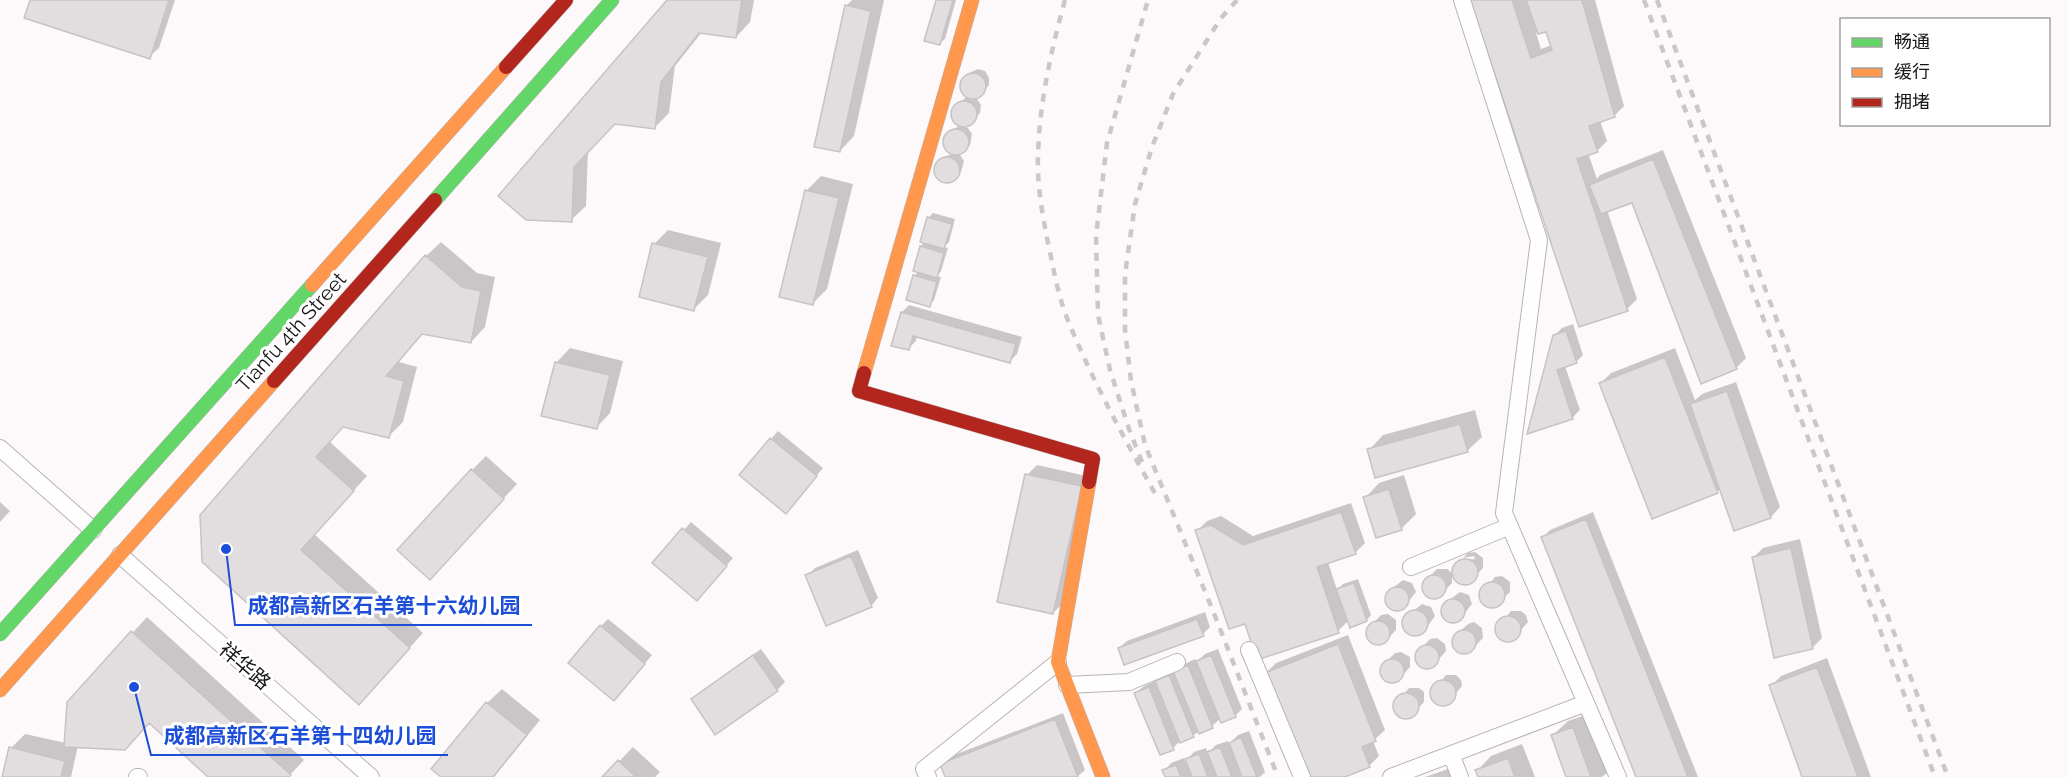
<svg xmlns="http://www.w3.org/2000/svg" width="2068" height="777" font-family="Raleway,'Noto Sans SC',sans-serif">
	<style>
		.shadow { fill: #0003; fill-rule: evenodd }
		.building { fill: #e2dedf; stroke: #c7c3c5; stroke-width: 1.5 }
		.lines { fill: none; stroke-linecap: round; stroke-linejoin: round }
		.street-casing { stroke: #b8b3b5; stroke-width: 18 }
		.fast-casing { stroke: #b8b3b5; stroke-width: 15 }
		.slow-casing { stroke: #b8b3b5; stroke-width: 15 }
		.jam-casing { stroke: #b8b3b5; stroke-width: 15 }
		.street { stroke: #fffefe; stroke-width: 16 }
		.fast { stroke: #63d668; stroke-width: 14 }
		.slow { stroke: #ff974d; stroke-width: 14 }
		.jam { stroke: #b3261e; stroke-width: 14 }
		.rail { stroke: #c8c8c8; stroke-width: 4.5; stroke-dasharray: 8 8; stroke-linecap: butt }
		.labels { text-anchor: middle; stroke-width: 6; stroke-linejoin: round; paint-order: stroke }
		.street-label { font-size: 20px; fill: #191517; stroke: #fff }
		.leader { fill: none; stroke: #1d4ed8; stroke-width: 2 }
		.callout-dot { fill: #1d4ed8; stroke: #fff; stroke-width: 2 }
		.callout-label { font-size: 21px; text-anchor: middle; font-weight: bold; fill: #1d4ed8; stroke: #fff; stroke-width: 6; stroke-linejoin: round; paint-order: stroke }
	</style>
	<rect width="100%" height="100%" fill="#fdf8fa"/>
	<path class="shadow" d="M31,0H175L159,48L149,57Z
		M669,0H754L750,22L736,37L702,32L675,66L669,113L655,127L616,123L588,151L586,206L571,220L526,218Z
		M852,0H884L854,136L840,151L846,6Z
		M937,0H956L945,39L940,43Z
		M1472,0H1595L1624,106L1614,116L1600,121L1607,141L1597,151L1588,153L1597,179L1600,175L1663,150L1746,358L1736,368L1633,201L1607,210L1637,299L1627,309ZM1547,30L1552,45L1541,49L1536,33Z
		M978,69L985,71L989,78V85L981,94L974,98L964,94L961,84L971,72Z
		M966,97L977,99L981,105L980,113L970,123L959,124L953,115L955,108Z
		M960,125L968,128L972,134L970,145L956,154L960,155L964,161L961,172L949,181L939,178L936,168L946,156L952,154L946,147L945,140L949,133Z
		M821,176L853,184L827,289L813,303L806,191Z
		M933,213L955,219L949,242L944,247L948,248L941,271L937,276L941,277L934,300L930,305L914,276L919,271L921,246L925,242L928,218Z
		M668,230L721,243L708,295L694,309L654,244Z
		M441,242L477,273L495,277L485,327L471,342L423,333L399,362L417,367L403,422L389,436L344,425L329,441L367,476L314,534L423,633L373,688L204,562L426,256Z
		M909,305L1022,337L1017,354L1010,361L917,335L916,341L908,349L902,312Z
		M1573,324L1583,355L1576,362L1565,366L1580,410L1572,418L1530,432L1554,336L1562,328Z
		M570,348L623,361L610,413L596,428L556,363Z
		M1675,348L1695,400L1702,394L1736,382L1780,507L1771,517L1735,529L1721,488L1717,492L1601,383L1611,373Z
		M1475,410L1482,437L1467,451L1369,450L1383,435Z
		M778,431L823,468L793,504L771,439Z
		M486,456L517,484L444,563L472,470Z
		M1037,465L1091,477L1063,603L1053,613L1027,475Z
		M1404,475L1416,514L1401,529L1365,498L1379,483Z
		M0,502L10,511L0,522Z
		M1351,503L1365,543L1355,553L1328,562L1337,590L1343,584L1358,579L1371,615L1367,620H1349L1338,631L1246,622L1197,531L1207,521L1221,516L1253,536Z
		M1593,512L1698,777H1638L1543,537L1550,530Z
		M691,522L733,558L704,592L654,563Z
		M1800,539L1822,638L1812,648L1753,558L1763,548Z
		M858,550L878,598L871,606L807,576L815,568Z
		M1475,552L1483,558V568L1470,582H1462L1456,578L1454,571L1461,560L1475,559L1474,556L1463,558L1468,553Z
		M1437,569H1447L1452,573V583L1439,597H1431L1425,593L1423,586L1424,582Z
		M1502,576L1510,582V592L1496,605L1489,606L1483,602L1481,595L1495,577Z
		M1403,580L1412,583L1416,592L1405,606L1394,610L1388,605L1386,598L1389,591Z
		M1460,592L1469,595L1472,604L1461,618L1454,622L1444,617L1442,610L1445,603Z
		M1422,604L1431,607L1435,616L1424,631L1416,634L1409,632L1404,622L1408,615Z
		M1511,611H1521L1526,615L1528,622L1513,639L1506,640L1499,635L1497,628Z
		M1205,612L1210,627L1203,634L1119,648L1127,641Z
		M1388,614L1396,620V630L1383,643L1375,644L1369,640L1368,629L1381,615Z
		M147,617L304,760L288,777H210L149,722L78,746L71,777H4L11,748L25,734L66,743L68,703Z
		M608,619L652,655L621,692L601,626Z
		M1474,622L1482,628L1483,638L1469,652H1462L1456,648L1454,637L1468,624Z
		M1348,635L1385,730L1373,741L1379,756L1369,766L1341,777L1266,673L1276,663Z
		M1437,638L1445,644L1446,651L1432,667L1424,668L1418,664L1417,653L1430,639Z
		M761,649L785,682L777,690L716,733L692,700L700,692Z
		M1218,649L1242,709L1235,716L1221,718L1212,726L1199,731L1193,736L1180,741L1173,748L1160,753L1136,693L1144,686L1157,680L1164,674L1195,659L1197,662L1205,654Z
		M1401,652L1410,657V667L1397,681L1389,682L1381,674L1382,666L1395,653Z
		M1827,658L1871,777H1804L1771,686L1781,676Z
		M1446,675H1456L1461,680L1462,686L1448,703L1440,704L1434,700L1432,692Z
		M1409,688H1419L1424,692V702L1411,716H1403L1397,712L1395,705Z
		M502,689L540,720L494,777H443L487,703Z
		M1063,713L1085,770L1077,777H947L942,765L949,757Z
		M1588,714L1608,772L1602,777H1568L1553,735L1568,721Z
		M1249,731L1265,772L1260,777H1166L1164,771L1171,763L1184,758L1185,762L1194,752L1206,748L1208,753L1216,745L1228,741L1229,744L1238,735Z
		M1522,744L1535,777H1479L1477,771L1491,756Z
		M633,747L660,772L655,777H604Z
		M1448,769L1451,777H1425Z"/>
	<path class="building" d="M30,0H169L150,59L24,18Z
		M667,0H742L736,38L699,33L661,82L655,129L615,124L574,167L572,222L526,220L498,196Z
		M936,0H953L940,45L924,41Z
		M1470,0H1512L1531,58L1552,50L1546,32L1538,34L1526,0H1582L1615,117L1589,126L1598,152L1577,159L1628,311L1579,327Z
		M845,5L871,11L840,152L814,147Z
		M960 86a13 13 0 1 1 26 0a13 13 0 1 1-26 0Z
		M951 114a13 13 0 1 1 26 0a13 13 0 1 1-26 0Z
		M943 142a13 13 0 1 1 26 0a13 13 0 1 1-26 0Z
		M934 170a13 13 0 1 1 26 0a13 13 0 1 1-26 0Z
		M1653,159L1737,369L1701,384L1632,203L1601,214L1589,185Z
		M805,190L839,198L813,305L779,297Z
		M927,217L952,224L944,249L920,242Z
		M652,243L708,257L694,311L639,297Z
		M920,246L944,253L937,278L913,271Z
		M425,255L462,287L481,291L471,343L422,334L386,376L404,381L389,438L343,427L316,457L354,491L301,550L410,648L359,705L202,562L200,515Z
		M913,275L937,282L930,307L906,300Z
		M901,312L1016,344L1010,363L913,336L909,350L891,346Z
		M1566,331L1577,363L1557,370L1573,419L1527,434L1553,335Z
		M1665,357L1718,493L1652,519L1599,383Z
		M555,362L610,375L597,429L541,416Z
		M1727,391L1771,518L1734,531L1690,404Z
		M1460,424L1468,452L1375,478L1367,449Z
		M770,438L817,476L786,514L739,475Z
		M471,469L504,499L430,580L397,550Z
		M1025,474L1082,486L1053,614L997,602Z
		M1389,489L1402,530L1376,538L1363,497Z
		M1341,512L1356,554L1317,567L1339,633L1257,660L1245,624L1229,629L1195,530L1211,525L1243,545Z
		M1586,519L1688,777H1636L1541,537Z
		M682,528L727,566L697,601L652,563Z
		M1791,548L1813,649L1774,658L1752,557Z
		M851,556L872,607L826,626L805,575Z
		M1452 572a13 13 0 1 1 26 0a13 13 0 1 1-26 0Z
		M1422 587a12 12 0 1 1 24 0a12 12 0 1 1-24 0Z
		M1479 595a13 13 0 1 1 26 0a13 13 0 1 1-26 0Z
		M1354,583L1367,621L1350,628L1336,589Z
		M1385 599a12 12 0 1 1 24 0a12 12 0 1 1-24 0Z
		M1441 611a12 12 0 1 1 24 0a12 12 0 1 1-24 0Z
		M1402 623a13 13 0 1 1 26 0a13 13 0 1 1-26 0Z
		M1495 629a13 13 0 1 1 26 0a13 13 0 1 1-26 0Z
		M1197,619L1204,636L1124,665L1118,648Z
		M1366 633a12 12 0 1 1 24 0a12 12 0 1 1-24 0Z
		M600,625L645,664L614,701L568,663Z
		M1452 642a12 12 0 1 1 24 0a12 12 0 1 1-24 0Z
		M131,631L291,775L289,777H208L149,723L125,750L64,747L67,702Z
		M1338,644L1376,741L1362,747L1370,767L1345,777H1306L1265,673Z
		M1415 657a12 12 0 1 1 24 0a12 12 0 1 1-24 0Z
		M753,655L778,691L715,735L691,699Z
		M1211,655L1236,717L1221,723L1196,661Z
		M1380 671a12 12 0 1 1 24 0a12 12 0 1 1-24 0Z
		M1188,665L1213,728L1199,734L1173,671Z
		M1817,667L1858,777H1802L1769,685Z
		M1169,675L1194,737L1180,743L1155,681Z
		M1430 693a13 13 0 1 1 26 0a13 13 0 1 1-26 0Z
		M1149,687L1174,750L1160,755L1134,693Z
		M1393 706a13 13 0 1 1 26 0a13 13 0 1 1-26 0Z
		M486,702L527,735L493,777H441L431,769Z
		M1055,719L1078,777H945L940,764Z
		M1573,727L1591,777H1566L1551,735Z
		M1241,737L1257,777H1242L1229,743Z
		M9,747L65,761L61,777H2Z
		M1220,747L1232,777H1217L1207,752Z
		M1199,754L1208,777H1192L1185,759Z
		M1508,758L1515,777H1478L1475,770Z
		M618,760L636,777H602Z
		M1176,765L1181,777H1165L1162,770Z"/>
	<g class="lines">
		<g class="street-casing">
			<path id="street" d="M1462,0L1539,240L1504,513L1618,777
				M0,448L93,530
				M120,555L371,777
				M1411,567L1510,526
				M1249,650L1302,777
				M1067,685L1129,682L1177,662
				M1451,754L1460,777
				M137,777H139
				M928,777L924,769L1058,662
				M1391,777L1586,703"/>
		</g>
		<g class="fast-casing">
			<path id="fast" d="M435,200L612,0
				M0,634L312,285"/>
		</g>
		<g class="slow-casing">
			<path id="slow" d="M312,285L506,67
				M864,373L972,0
				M1089,482L1058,662L1103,777
				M0,690L274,381"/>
		</g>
		<g class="jam-casing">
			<path id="jam" d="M506,67L566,0
				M864,373L859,391L1093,459L1089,482
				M274,381L435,200"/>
		</g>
		<use href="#street" class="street"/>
		<use href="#fast" class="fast"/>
		<use href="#slow" class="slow"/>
		<use href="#jam" class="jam"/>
		<path class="rail" d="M1065,0C1051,51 1039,104 1038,157C1037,184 1042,212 1047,238C1053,265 1057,292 1067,318C1092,380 1124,438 1157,497
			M1237,0L1221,18L1173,94L1152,147L1135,204L1125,274V330L1131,381L1145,445L1215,616L1278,777
			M1644,0L1935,777
			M1657,0L1948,777
			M1142,462L1129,429L1110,370L1098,315L1096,236L1107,143L1148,0"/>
	</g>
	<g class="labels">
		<g class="street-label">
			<text transform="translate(291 332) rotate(-48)" y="7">Tianfu 4th Street</text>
			<text transform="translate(245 666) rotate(41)" y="7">祥华路</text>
		</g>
	</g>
	<path class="leader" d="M226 549L235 625H532M134 687L151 755H448"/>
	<g class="callout-dot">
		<circle cx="226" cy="549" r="6"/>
		<circle cx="134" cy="687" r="6"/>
	</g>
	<g class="callout-label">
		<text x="384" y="613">成都高新区石羊第十六幼儿园</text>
		<text x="300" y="743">成都高新区石羊第十四幼儿园</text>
	</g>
	<rect x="1840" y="18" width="210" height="108" fill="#ffffff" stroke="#a3a1a2" stroke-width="1.5"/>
	<rect x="1852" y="38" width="30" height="9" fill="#63d668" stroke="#a3a1a2" stroke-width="1.5"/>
	<text x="1894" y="48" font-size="18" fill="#191517">畅通</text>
	<rect x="1852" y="68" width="30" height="9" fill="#ff974d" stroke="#a3a1a2" stroke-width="1.5"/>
	<text x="1894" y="78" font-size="18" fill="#191517">缓行</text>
	<rect x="1852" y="98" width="30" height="9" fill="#b3261e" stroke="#a3a1a2" stroke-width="1.5"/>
	<text x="1894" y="108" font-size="18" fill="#191517">拥堵</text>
</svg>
